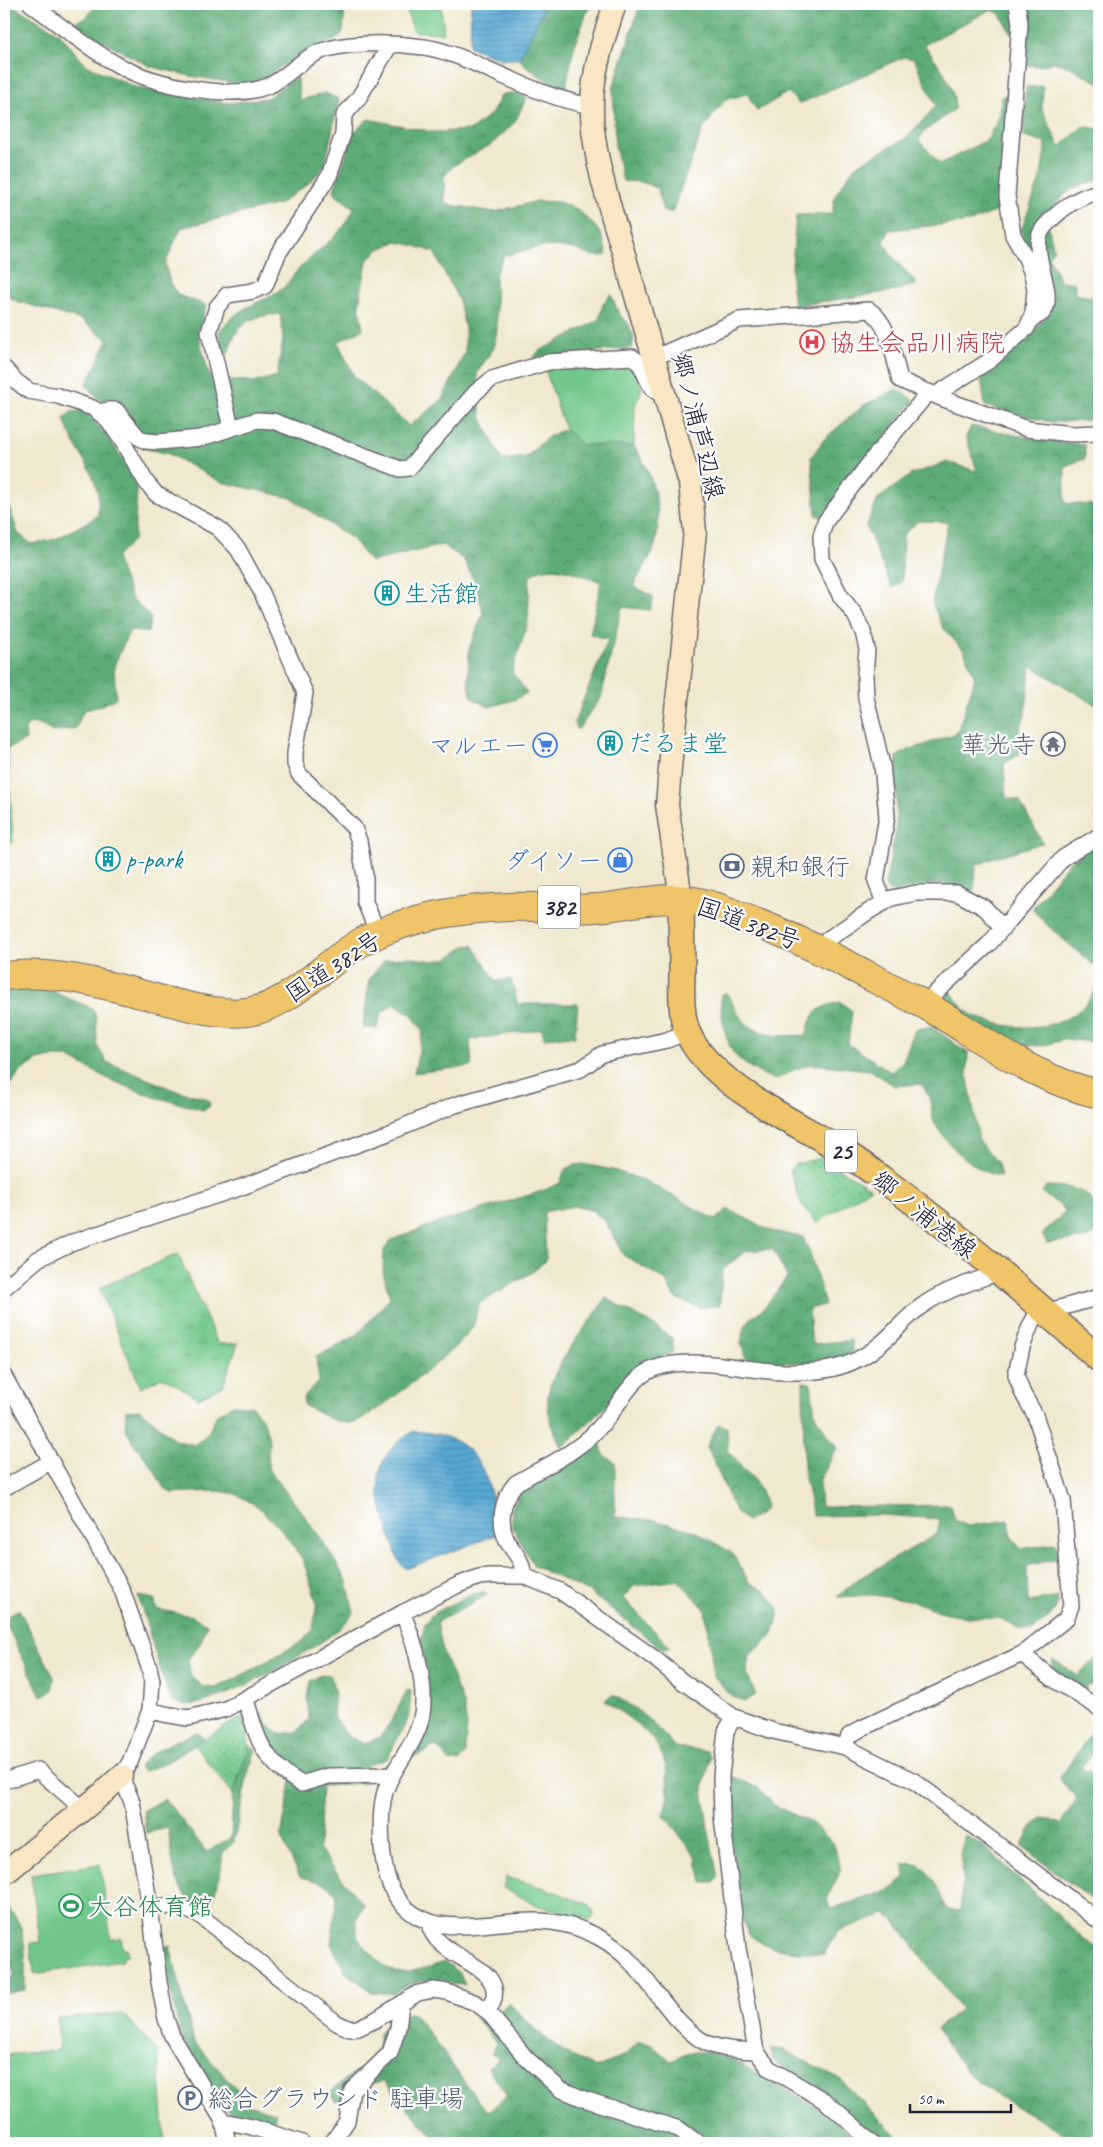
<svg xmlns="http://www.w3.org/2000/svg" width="1103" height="2147" font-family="Caveat,'Klee One',sans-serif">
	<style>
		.grass { fill: #72c88c; stroke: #4a7564 }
		.forest { fill: url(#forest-crowns); stroke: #40675a; fill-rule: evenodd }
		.park { fill: url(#park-tufts); stroke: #4a7564 }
		.garden { fill: url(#garden-dots); stroke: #4a7564 }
		.water { fill: url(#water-rules); stroke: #3c6686 }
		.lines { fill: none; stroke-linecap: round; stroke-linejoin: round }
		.street-casing { stroke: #6a676f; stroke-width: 18 }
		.secondary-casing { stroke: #6a676f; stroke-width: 25 }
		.primary-casing { stroke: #6a676f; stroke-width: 28 }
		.highway-casing { stroke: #6a676f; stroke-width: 30 }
		.street { stroke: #fff; stroke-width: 15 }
		.secondary { stroke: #f9e7c3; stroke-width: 22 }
		.primary { stroke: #f0c469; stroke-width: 25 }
		.highway { stroke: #f0c469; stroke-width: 28 }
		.labels { text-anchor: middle; stroke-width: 4.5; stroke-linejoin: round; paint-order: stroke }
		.shield { fill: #fff; stroke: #646476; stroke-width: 1 }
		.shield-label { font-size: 24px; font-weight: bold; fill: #22223b }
		.health-label { font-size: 25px; fill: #be3a42; stroke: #fff; text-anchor: start }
		.street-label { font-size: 25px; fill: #22223b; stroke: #fff }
		.culture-label { font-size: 25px; fill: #0d838f; stroke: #fff; text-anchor: start }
		.worship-label { font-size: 25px; fill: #5b616d; stroke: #fff; text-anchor: end }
		.shop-label { font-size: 25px; fill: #366cbe; stroke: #fff; text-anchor: end }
		.service-label { font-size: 25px; fill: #4e5e75; stroke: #fff; text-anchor: start }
		.leisure-label { font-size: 25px; fill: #27864d; stroke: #fff; text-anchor: start }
	</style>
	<defs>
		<pattern id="forest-crowns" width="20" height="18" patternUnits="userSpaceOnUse" patternTransform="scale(1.25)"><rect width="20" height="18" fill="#5dac78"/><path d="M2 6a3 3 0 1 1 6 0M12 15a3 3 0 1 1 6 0" fill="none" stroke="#4c8c64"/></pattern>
		<pattern id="park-tufts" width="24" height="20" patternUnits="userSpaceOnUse" patternTransform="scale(1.25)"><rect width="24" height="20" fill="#72c88c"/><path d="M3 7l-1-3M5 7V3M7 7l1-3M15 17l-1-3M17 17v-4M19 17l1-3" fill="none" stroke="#5da274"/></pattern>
		<pattern id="garden-dots" width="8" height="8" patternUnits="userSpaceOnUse" patternTransform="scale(1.25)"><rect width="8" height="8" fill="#72c88c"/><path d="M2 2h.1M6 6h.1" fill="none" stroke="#5da274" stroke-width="1.8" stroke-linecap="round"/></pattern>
		<pattern id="water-rules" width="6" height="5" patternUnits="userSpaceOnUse" patternTransform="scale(1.25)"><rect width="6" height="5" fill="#57a9d2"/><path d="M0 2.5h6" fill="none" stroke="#4889ac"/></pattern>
	</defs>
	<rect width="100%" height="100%" fill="#fff"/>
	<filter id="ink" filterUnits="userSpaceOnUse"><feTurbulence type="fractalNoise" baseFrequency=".02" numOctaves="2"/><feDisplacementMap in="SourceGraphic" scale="10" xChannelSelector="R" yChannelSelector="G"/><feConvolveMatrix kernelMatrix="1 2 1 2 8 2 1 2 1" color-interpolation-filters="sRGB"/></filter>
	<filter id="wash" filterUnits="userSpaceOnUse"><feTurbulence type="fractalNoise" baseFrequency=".0096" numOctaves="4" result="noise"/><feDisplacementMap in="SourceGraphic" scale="20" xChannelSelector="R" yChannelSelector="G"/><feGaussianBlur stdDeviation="1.12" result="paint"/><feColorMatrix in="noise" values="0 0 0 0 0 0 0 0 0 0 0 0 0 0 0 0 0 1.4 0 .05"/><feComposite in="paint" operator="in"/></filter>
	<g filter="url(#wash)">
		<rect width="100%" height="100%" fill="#f0e8cf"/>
		<path class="grass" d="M404,4H441L444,33L414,32Z
			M622,363L637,368L642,389L635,406L634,446L582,445L565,429L545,369Z
			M9,770L13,842L4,847V772Z
			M100,1864L111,1939L121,1938L123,1948H127L128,1955L123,1956V1961L34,1974L30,1943L40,1942L31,1874Z
			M506,1877L545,1888L590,1905L595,1915L590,1920L539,1906L503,1888Z
			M122,2013L158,2052L165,2143H4V2055L59,2050L57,2018Z"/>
		<path class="forest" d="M4,4H10L59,33L86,65L137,88L230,103L267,98L297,76L300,100L325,93L339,99L325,166L308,184L279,204L181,228L165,264L170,282L178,295L206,305L198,334L210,377L256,382L277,376L283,338L280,314C249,316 236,323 228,354H221L219,332C240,304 257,306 282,289C288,284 292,276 297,271C316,250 344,235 354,208L337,196L334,190L354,132L368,119L433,132L471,130L492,113L502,94L516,93L527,97L515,122L492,144L453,166L444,177L445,204L495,212L537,201L559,202L577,209L595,226L602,236L607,255C587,259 586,251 569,248C546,243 526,250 504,256L495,275L497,330L494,348L477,373L481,417L502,460L526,457L548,437L565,429L582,445L634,446C653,473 664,513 655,545C651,559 640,573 633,586L654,597L650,610L622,607L601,698L578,730L574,723L608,640L590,634L601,582C579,575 550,559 530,576L528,622L512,672L527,693L514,700L489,707L472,698L468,681L469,649L483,613L475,583L464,560L443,545L370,562L352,539L291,498L221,482L169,454L144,448L86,385L108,340L81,320L19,302L4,295ZM396,242L412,245L434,252L459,301L465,328V352L442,400L409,426L354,376L338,342L363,329L359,305L367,261L379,249Z
			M96,4H343L345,8L343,32L337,39L296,56L260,81L240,84L190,76L149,66L96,37L74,22L87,17Z
			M546,4H590L574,47L566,87H555C543,77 529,70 519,59Z
			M640,4H1099V83L1072,68L1054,62L1041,66L1025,65L1026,38L1011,33L999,13L990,10L924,45C939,65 955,83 955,109L925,131L919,140L940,164L987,140L1000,115L1001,97L1009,93L1000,210L970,222L889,230L884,241L890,253L917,284L894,291L794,306L791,281L796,215L832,214L835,195L855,166L906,138L936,106L914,59L904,57L799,104L788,92L757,111L747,94L725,100L703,129L672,212L663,211L658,189L642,182L623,181L615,146L613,88Z
			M1043,86L1042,109L1060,147L1083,126L1099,129V181C1074,182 1060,198 1046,217L1054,250L1048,256L1061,281L1075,283V294L1099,298V420L1051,422L985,406L981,377L1032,333L1051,310L1021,231L1041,176L1046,143L1023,137L1026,87Z
			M611,294L619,314L628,323L634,337L632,348L533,358L539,351L599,320L603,304Z
			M897,389L914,400L823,518L816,515L811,457L825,438L864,405Z
			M81,411L92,417L129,466L137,492L134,539L116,558L131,597L151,618L148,633L130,630L114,666L116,698L98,707L84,710L76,728L53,732L40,725L31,723L25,729L26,740L7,749L9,770L4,772V490L18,533L31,544L56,539L98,516C98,509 99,502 98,496C95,468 71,446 64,418L71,412Z
			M971,426L1030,438L1085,445V459L1065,466V503L1095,505L1099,508V707L1031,666L1025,715L1016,742L1020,754L1004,763L1006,798L1019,800L1043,843L995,857L976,866L974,892C948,878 922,885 895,892L889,891L885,885L896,830L897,756L909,750L957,733L975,678L964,651L943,628L932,602L948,522L918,521L903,535L902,582L892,588L866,526L878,499L912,474L947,462L977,471L966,437Z
			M1099,841V970L1049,927L1032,909L1069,862Z
			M473,945L496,981L511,979L518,1004H578L575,1036L544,1038L542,1029L470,1040L472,1066L414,1073L423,1031L412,1015L394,1004L381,1013L377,1029L363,1027L369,979L385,960L409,957L433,961L449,958L465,946Z
			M1099,978V1043L1066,1039L1043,1046L1021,1045L993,1037L941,1004L950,991C956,998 963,1009 971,1014C1014,1036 1085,1034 1099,978Z
			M40,983L60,995L92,1008L96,1016L97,1046L107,1062L174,1090L205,1098L209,1101L210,1106L204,1110L151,1096L110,1080L68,1057H53L38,1060L21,1071L4,1092V1039L6,1036L4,990L17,985Z
			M728,993C743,1034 765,1038 806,1035C813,1012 816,1007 841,1002L852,1011L848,1044L891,1072L903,1061L915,1029L932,1027L968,1053L967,1073L979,1141L998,1163L1001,1176C978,1175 947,1145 935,1124C931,1117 932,1106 929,1098C927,1093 924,1088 921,1084L895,1086L870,1070L812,1064L794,1070L775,1080C761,1074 742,1065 733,1052C724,1039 720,1009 721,994Z
			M583,1164L613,1170L646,1181L716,1220L727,1209L771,1231L803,1237L810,1252L825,1305L809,1309L812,1344L851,1340L853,1352L832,1362L769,1363L746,1359L741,1343L743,1330L750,1319L765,1307L787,1277L773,1249L746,1251L722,1270L720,1305L700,1308L675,1298L665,1280L623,1255L605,1221L593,1211L575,1206L544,1212L546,1260L533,1272L479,1304C477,1311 476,1320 473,1326C465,1344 375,1415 355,1422C339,1427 318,1412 305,1406L303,1397L319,1381L316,1357L357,1335L390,1298L383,1272L384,1250L391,1240L437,1223L542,1191L560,1183C565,1167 566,1166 583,1164Z
			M1046,1186C1079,1186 1103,1193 1096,1233L1087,1238L1047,1243L1042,1235C1049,1226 1058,1220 1065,1211C1058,1200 1050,1202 1042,1192Z
			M606,1298L655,1326L673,1339V1352L644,1367L598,1414L561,1448C555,1432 546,1414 548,1396C552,1365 588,1325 606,1298Z
			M803,1382L811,1383L815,1415L837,1448L819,1482L821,1507L951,1505L955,1520L968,1526L1008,1520L1013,1539L1021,1549L1056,1543L1060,1558L1027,1566L1028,1602L1058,1597C1058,1613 1044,1622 1032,1631L1018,1629L999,1618L966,1617L939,1611L915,1602L874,1595L837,1597L858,1579L937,1534L940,1519L881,1515L813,1516L804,1473Z
			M233,1405L252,1406L264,1421L269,1440L268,1468L321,1538L347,1581L354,1613C349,1618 344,1625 338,1630C308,1653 225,1703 187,1705C183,1705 177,1702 172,1701L166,1688L138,1596L155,1599L156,1609L192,1616L207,1624L201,1642L188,1660L191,1675L202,1686L215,1688L233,1680L303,1641L313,1629L317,1603L303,1560L280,1528L257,1506L236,1494L218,1491L171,1493L163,1487L153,1468L134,1444L125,1427L126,1411L141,1410L175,1440L195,1445L208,1433L217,1414Z
			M718,1424L727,1427L728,1450L742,1468L752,1477L762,1493L766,1507L759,1515L747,1521L735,1511L707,1446Z
			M600,1440L603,1455L615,1462V1517L654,1520L695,1531L732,1553L749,1582L766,1592L779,1609C775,1637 771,1638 749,1655L747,1674L756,1695L744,1702L730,1695L714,1676L705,1609L678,1580L634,1586L623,1598L670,1647L663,1650L589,1592L534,1566L512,1527V1508L519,1495L531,1484Z
			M484,1591L487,1595L437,1622L443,1652L463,1703L467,1725L465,1754L459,1762L449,1761L443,1752L434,1746L423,1754L414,1756L412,1752L430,1720L431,1702L421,1642L425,1623L433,1614L465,1597Z
			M19,1609L54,1677L53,1690L41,1696L6,1624L9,1615Z
			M1099,1655V1677L1093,1686L1087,1684L1085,1691L1051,1670L1053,1659L1078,1676Z
			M321,1675L331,1676L335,1694L333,1716L348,1736L365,1744L381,1736L393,1718L407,1690L411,1691L409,1717L387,1759L367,1765L365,1783L322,1786L319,1849L354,1894L364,1904L357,1920V1937C366,1947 378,1963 391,1970C404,1976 432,1966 445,1962L459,1972L465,1985L451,1984L439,1979L422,1981L404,1987L393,1994L372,1992L345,1972L331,1944L337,1895C328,1883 315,1880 300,1877L281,1837L293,1770C267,1754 265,1744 257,1716L261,1712L268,1724L279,1734L296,1732L309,1719L307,1698L310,1681Z
			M613,1695C640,1709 655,1725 675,1747L707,1751L711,1757L703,1788L708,1828L718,1877L714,1883H702L696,1856L663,1814C669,1800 668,1789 667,1775C662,1734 634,1724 605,1700Z
			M1099,1722V1750L1080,1767L1099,1778V1905L1021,1846L1031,1827L1043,1817L1061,1824L1077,1798L1059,1779Z
			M197,1732L204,1739L169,1761L143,1772L139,1767C151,1749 178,1740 197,1732Z
			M249,1747L256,1750L248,1773L234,1842L223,1853L220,1877L209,1910C171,1900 173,1860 168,1828L146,1833L143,1810L165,1799L207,1852L231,1837L233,1794Z
			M729,1775L759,1788L774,1805L812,1823L834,1844L841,1871L827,1898L830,1909L890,1890L905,1877L903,1864C907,1864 912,1863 915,1864C931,1867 941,1896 946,1909L960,1911L963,1877L960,1855L965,1835L985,1847L1085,1940L1099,1949V2143H1071L1058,2129L994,2094L968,2074L936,2029L961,2009L893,1919L885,1914L838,1931L824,1954C801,1952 770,1952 751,1936C733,1921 728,1802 729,1775Z
			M4,1905C30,1922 25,1963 25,1990L4,1994V1979L14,1977L7,1943L4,1939Z
			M170,1946L194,2042L251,2105L277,2113L272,2127L230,2113L225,2108L181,2038L161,1947Z
			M509,2003L536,2030L564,2052L596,2068L625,2055L639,2041L653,2045L671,2061L690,2052H710L734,2060L828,2113L860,2143H438L384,2081L371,2084L359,2094L335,2101L330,2093C336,2087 342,2082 348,2077C370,2062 380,2063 379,2033L392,2016L412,2013C441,2043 460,2082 489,2112L507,2095L488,2068L499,2058L491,2054L497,2044L475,2017L482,2014L488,2020Z
			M771,2049H781L839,2078L904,2143H876L855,2119L822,2089L773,2061Z"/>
		<path class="park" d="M178,1254L218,1344L238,1343L223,1386L199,1398L162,1377L141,1388L99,1288Z"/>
		<path class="garden" d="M821,1158L871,1188L817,1223L802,1206L790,1171L795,1164Z
			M243,1716L249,1747L233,1794L194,1745Z"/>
		<path class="water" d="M471,4H546L519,59H501L470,47Z
			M414,1431C482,1435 489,1475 499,1534L406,1569C397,1562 395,1549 391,1538C376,1494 366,1459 414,1431Z"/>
	</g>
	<g filter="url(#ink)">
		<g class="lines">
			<g class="street-casing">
				<path id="street" d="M31,4C59,24 87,48 118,65C153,85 230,101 268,86C287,78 300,59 319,52C346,41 394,43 424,47C445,50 466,59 485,68C519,83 555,100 592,106
					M1031,319C1035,317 1041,316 1044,311C1056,292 1030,254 1041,232C1045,224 1055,216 1062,210C1073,201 1085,195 1099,192
					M654,358L739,320L869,310C889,322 894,358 900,380L941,398L1027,429L1072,434L1099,433
					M4,368L17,382L29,391L58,396L93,408L107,419L121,439L146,482L156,494L218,528L238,549L262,593L305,693L295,753V764L299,774L354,828L359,841L365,876V902L378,934
					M935,395L989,361L1027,328L1033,313L1035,289L1032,274L1026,258L1013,235L1007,196L1020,23L1017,4
					M98,412L109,410H116L138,437L146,441L159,442L201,438L257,420L273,421L400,469L409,468L476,392L492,379L548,362L632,357C649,367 644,392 664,394
					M231,428L209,332L217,307L227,295L253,291L265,286L278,254L329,176L343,134L344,115L358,99L390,45
					M884,903L876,881L887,816L882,765L866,698L865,675L867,649L863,632L855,615L840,595L822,559L821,536L825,522L874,457L929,392
					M821,950L828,939L871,910L892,898L916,893H957L985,908L1002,927
					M926,1006L932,996L989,944L1063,858L1099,836
					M4,1288L38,1259L73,1242L239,1188L388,1133L455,1105L581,1069L602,1054L667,1040L687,1032
					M1046,1312L1099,1297
					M4,1376L122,1590L149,1667L152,1681L150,1710L130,1762L121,1776L132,1802L150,1907L159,1982L166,2019L172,2036L223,2121L228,2143
					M4,1488L50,1462
					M524,1576C523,1571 522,1565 520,1561C517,1554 511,1548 507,1541C498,1521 502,1499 516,1483C544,1467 576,1453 598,1429C614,1413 628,1383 647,1372C678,1354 736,1368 770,1371C785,1373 801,1372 816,1371C839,1369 860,1361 878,1346C895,1333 907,1315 926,1303C948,1289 975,1281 999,1272
					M402,1613C416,1642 429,1692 420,1723C414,1745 397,1763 388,1784C377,1807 380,1868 393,1891C423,1945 486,1920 535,1921C558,1921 580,1927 600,1938C644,1961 661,2013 701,2040C717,2050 738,2050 756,2051
					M1022,1654L1053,1679L1099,1708
					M246,1700C258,1741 262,1760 301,1784L328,1776L392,1775
					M150,1710L164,1714L188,1718L226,1709L402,1613L458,1585L479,1577L490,1576H524L560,1591L654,1658L683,1682L734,1717L773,1731L845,1747L914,1781L1099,1921
					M734,1717L726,1731L721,1776L722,1817L738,1948L756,2051L769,2068L825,2101L853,2125L871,2143
					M845,1747L849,1736L862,1728L1022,1654L1066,1619L1071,1606L1063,1500L1035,1415L1023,1394L1016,1375L1022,1347L1031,1324L1041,1307
					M4,1781L38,1770L83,1809
					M150,1907L177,1906L199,1915L337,2023L350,2029L358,2028L375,2020L418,1993L433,1990L447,1992L476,2003L488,2012L526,2058L560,2089L584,2099L679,2129L698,2143
					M429,1923C435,1963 518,1963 488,2012
					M223,2121L252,2127L302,2143
					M332,2143L347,2121L352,2090L390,2053L398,2028L401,2004"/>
			</g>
			<g class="secondary-casing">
				<path id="secondary" d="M615,4C604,37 592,72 592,107C591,152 612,214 625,258C647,333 669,408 690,483L695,532L671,757L667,805L681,899
					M4,1874L103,1793L121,1776"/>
			</g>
			<g class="primary-casing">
				<path id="primary" d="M681,899C681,923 682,947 682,971C682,991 680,1012 687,1031C705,1078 782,1116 824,1140C843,1151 863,1164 881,1178C957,1233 1028,1296 1099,1359"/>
			</g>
			<g class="highway-casing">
				<path id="highway" d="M4,976C62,969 116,988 171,1002C196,1008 221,1015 247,1012C290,1007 328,959 367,939C411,916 460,909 509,907C538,906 568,910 597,908C636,905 662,893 703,903C718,906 732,913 747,919C791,935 833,957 875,979C892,988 910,997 927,1006C985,1040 1032,1079 1099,1094"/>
			</g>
			<use href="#street" class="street"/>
			<use href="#secondary" class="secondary"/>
			<use href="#primary" class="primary"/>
			<use href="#highway" class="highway"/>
		</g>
	</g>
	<defs>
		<g id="hospital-ring" transform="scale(1.25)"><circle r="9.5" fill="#fff" stroke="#e0444e" stroke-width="1.5"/><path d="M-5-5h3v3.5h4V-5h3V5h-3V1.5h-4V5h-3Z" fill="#e0444e"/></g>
		<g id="building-ring" transform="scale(1.25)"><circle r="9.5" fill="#fff" stroke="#0f9aa8" stroke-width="1.5"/><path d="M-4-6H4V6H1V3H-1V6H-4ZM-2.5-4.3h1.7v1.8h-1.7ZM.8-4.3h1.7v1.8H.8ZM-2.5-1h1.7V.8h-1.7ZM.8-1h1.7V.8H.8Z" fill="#0f9aa8"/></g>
		<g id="temple-ring" transform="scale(1.25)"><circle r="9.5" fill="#fff" stroke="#6b7280" stroke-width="1.5"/><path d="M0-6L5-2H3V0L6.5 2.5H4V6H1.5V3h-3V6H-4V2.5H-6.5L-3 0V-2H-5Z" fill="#6b7280"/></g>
		<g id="supermarket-ring" transform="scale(1.25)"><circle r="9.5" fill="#fff" stroke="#3f7fe0" stroke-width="1.5"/><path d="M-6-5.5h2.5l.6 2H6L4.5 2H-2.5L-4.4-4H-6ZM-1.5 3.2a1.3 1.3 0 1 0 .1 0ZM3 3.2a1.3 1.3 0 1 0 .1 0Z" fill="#3f7fe0"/></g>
		<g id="shop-ring" transform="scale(1.25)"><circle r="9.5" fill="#fff" stroke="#3f7fe0" stroke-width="1.5"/><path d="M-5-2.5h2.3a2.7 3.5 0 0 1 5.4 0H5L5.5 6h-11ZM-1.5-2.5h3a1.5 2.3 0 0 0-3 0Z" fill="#3f7fe0"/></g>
		<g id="bank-ring" transform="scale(1.25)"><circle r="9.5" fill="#fff" stroke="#5c6f8a" stroke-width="1.5"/><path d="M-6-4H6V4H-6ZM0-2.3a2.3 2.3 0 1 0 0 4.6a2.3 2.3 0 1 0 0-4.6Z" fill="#5c6f8a"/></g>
		<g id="stadium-ring" transform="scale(1.25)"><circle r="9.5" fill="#fff" stroke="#2e9e5b" stroke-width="1.5"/><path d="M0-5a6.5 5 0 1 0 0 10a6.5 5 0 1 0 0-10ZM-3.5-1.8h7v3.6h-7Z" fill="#2e9e5b"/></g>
		<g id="parking-ring" transform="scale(1.25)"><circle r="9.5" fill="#fff" stroke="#5c6f8a" stroke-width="1.5"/><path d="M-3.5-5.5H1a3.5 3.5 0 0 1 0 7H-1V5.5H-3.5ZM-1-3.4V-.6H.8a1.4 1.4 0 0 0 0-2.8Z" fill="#5c6f8a"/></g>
	</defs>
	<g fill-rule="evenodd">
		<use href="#hospital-ring" x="812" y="342"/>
		<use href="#building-ring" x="387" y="593"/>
		<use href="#building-ring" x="610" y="743"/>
		<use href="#temple-ring" x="1053" y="744"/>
		<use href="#supermarket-ring" x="545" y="745"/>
		<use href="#building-ring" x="108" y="859"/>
		<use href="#shop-ring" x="620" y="860"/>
		<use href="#bank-ring" x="732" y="866"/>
		<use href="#stadium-ring" x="71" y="1906"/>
		<use href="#parking-ring" x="190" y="2098"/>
	</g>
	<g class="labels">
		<g class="shield">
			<rect x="538" y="885.5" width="42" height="43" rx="4"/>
			<rect x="825" y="1129.5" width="32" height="43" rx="4"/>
		</g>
		<g class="shield-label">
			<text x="559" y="915">382</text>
			<text x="841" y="1159">25</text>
		</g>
		<g class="health-label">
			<text x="830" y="351">協生会品川病院</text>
		</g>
		<g class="street-label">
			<text transform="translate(699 426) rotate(76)" y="9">郷ノ浦芦辺線</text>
			<text transform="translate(749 923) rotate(20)" y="9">国道382号</text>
			<text transform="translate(333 966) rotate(-33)" y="9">国道382号</text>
			<text transform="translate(925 1214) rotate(38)" y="9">郷ノ浦港線</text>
		</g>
		<g class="culture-label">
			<text x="404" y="602">生活館</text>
			<text x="628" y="752">だるま堂</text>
			<text x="126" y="868">p-park</text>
		</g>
		<g class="worship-label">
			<text x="1036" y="753">華光寺</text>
		</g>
		<g class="shop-label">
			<text x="528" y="754">マルエー</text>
			<text x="602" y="869">ダイソー</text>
		</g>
		<g class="service-label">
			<text x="750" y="875">親和銀行</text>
			<text x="208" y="2107">総合グラウンド 駐車場</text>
		</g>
		<g class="leisure-label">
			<text x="88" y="1915">大谷体育館</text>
		</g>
	</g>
	<rect width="1103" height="2147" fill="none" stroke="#fff" stroke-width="20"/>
	<path d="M910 2104v8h101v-8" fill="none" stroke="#22223b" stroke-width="2.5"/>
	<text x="918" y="2104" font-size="15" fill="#22223b" stroke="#ffffff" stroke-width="4" paint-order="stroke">50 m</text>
</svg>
